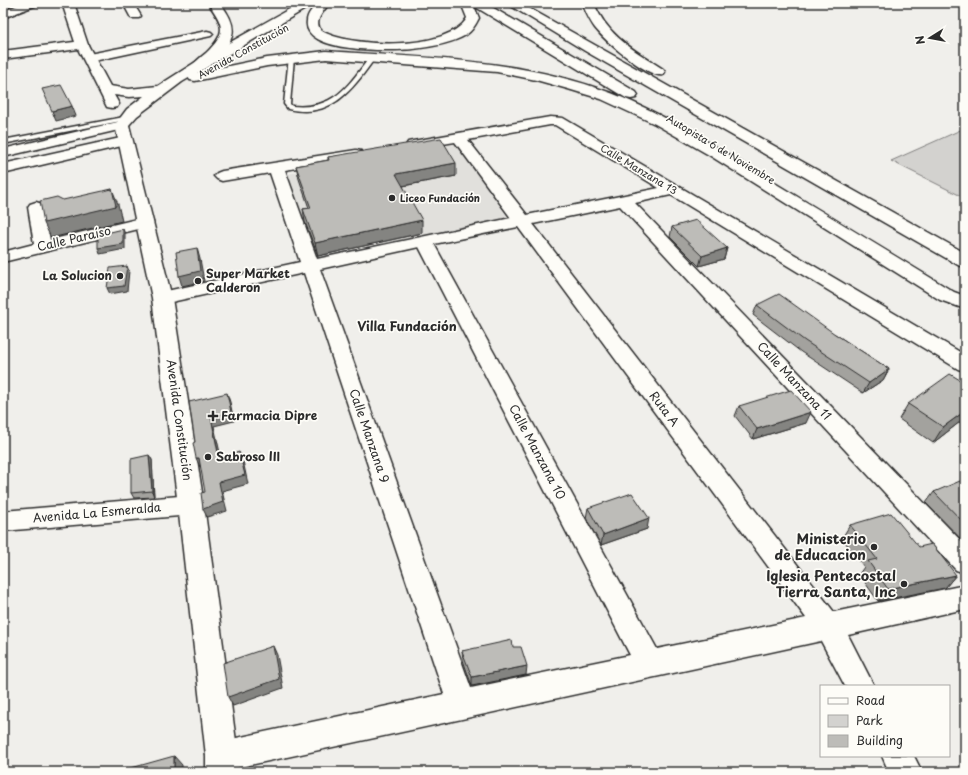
<svg xmlns="http://www.w3.org/2000/svg" width="968" height="775" font-family="'Playpen Sans',sans-serif">
	<style>
		.built { fill: #e1e0dc }
		.green { fill: #d3d2cf; stroke: #7f7e7d }
		.lines { fill: none; stroke-linecap: round; stroke-linejoin: round }
		.lane-casing { stroke: #2b2b2b; stroke-width: 3 }
		.street-casing { stroke: #2b2b2b; stroke-width: 3 }
		.secondary-casing { stroke: #2b2b2b; stroke-width: 3 }
		.highway-casing { stroke: #2b2b2b; stroke-width: 3 }
		.lane { fill: #fdfcf7; fill-rule: evenodd }
		.street { fill: #fdfcf7; fill-rule: evenodd }
		.secondary { fill: #fdfcf7; fill-rule: evenodd }
		.highway { fill: #fdfcf7; fill-rule: evenodd }
		.wall { fill: #a3a29e; stroke: #2b2b2b }
		.shaded-wall { fill: #848481; stroke: #2b2b2b }
		.building { fill: #bdbcb8; stroke: #2b2b2b }
		.poi-dot { fill: #2b2b2b; stroke: #fdfcf7; stroke-width: 1.5 }
		.labels { text-anchor: middle; stroke-width: 3.5; stroke-linejoin: round; paint-order: stroke }
		.far-street-label { font-size: 10px; fill: #2b2b2b; stroke: #fdfcf7 }
		.far-poi-label { font-size: 10px; font-weight: bold; fill: #2b2b2b; stroke: #fdfcf7; text-anchor: start }
		.street-label { font-size: 12px; fill: #2b2b2b; stroke: #fdfcf7 }
		.poi-label { font-size: 12px; font-weight: bold; fill: #2b2b2b; stroke: #fdfcf7; text-anchor: start }
		.neighbourhood-label { font-size: 13px; font-weight: bold; fill: #2b2b2b; stroke: #fdfcf7 }
		.near-poi-label { font-size: 14px; font-weight: bold; fill: #2b2b2b; stroke: #fdfcf7; text-anchor: end }
	</style>
	<rect width="100%" height="100%" fill="#f0efeb"/>
	<filter id="ink" filterUnits="userSpaceOnUse"><feTurbulence type="fractalNoise" baseFrequency=".025" numOctaves="2"/><feDisplacementMap in="SourceGraphic" scale="8" xChannelSelector="R" yChannelSelector="G"/><feConvolveMatrix kernelMatrix="1 2 1 2 8 2 1 2 1" color-interpolation-filters="sRGB"/></filter>
	<g filter="url(#ink)">
		<path class="built" d="M456,144L510,221L313,263L282,175Z"/>
		<path class="green" d="M965,128V198L891,161Z"/>
		<g class="lines">
			<g class="lane-casing">
				<path id="lane" d="M289,57L294,58L290,104L292,106C334,110 347,87 370,57L375,58C352,90 332,119 288,109L284,104Z
					M124,117L126,118V120L3,144V140Z"/>
			</g>
			<g class="street-casing">
				<path id="street" d="M123,3H133L141,16L139,18H131Z
					M207,31L211,32L213,34L211,36L89,62L85,61L83,58L85,55L89,54Z
					M82,41L86,42L88,45L86,48L3,59V51Z
					M550,117L563,118L965,355V371L958,369L671,195L635,203L965,545V573L956,570L620,206L533,224L834,612L965,585V609L848,635L874,686H845L821,641L222,771L211,767L207,756L211,745L222,741L444,694L304,273L162,304L155,302L153,298L155,294L162,292L300,262L270,173L222,181L217,179L214,176L217,173L222,171L356,150L361,151L363,154L361,157L285,170L317,259L511,218L455,142L413,149L408,148L406,145L408,142L413,141ZM550,125H555L659,188L527,215L468,140ZM518,227L806,618L657,649L434,244ZM419,247L630,655L471,688L320,269Z
					M122,121L127,122L129,125L127,128L3,157V149Z
					M125,137L130,138L132,141L130,144L3,174V164Z
					M36,202L42,204L44,207L50,240L145,217L151,218L153,222L151,226L3,262V252L34,244L28,207L30,204Z
					M191,495L200,498L203,505L200,512L191,515L3,531V511Z
					M882,756H914L922,772H889Z"/>
			</g>
			<g class="secondary-casing">
				<path id="secondary" d="M23,3H39L37,5L3,18V11Z
					M62,3H74L88,45L110,86L129,89L158,86L202,58L300,3H314L312,5L182,82L137,116L129,125L172,298L204,505L238,756V772H206V756L178,505L152,298L115,125L127,109L144,96L129,97L114,95L119,104L117,107L112,108L107,107L76,45Z"/>
			</g>
			<g class="highway-casing">
				<path id="highway" d="M208,3H220C246,35 228,46 204,69H194L192,66C196,61 201,57 206,53C227,33 224,25 208,3Z
					M318,3H326L328,5C322,13 313,23 322,31C351,48 449,51 467,18L461,3H485L636,92L638,95L636,98L631,99L626,98L474,6L479,18C476,24 472,31 466,35C451,44 430,47 413,49C393,51 302,54 307,21C307,14 313,8 318,3Z
					M506,3H520L965,253V267L958,265L585,51Z
					M582,3H594C607,36 634,50 663,69L665,72L663,75C648,78 605,41 595,28C589,20 586,12 582,3Z
					M326,51C422,58 520,58 611,93C667,115 718,148 768,179C830,216 892,254 954,292L965,296V309L940,300L709,155L655,124L601,99L568,89L536,80L497,72L326,59L267,66L195,81L190,80L188,77L190,74L195,73L267,58Z"/>
			</g>
			<use href="#lane" class="lane"/>
			<use href="#street" class="street"/>
			<use href="#secondary" class="secondary"/>
			<use href="#highway" class="highway"/>
		</g>
		<path class="wall" d="M328,157L456,176L403,186L422,233L318,256L305,222L303,209L309,208L299,179L296,166L328,160Z
			M672,227L727,248L724,259L699,266L670,237Z
			M757,305L835,334L889,369L883,380L863,393L801,352L753,315Z
			M965,383V418L933,443L899,419L908,404Z
			M739,406L806,423L753,439L735,416Z
			M149,455L152,460L154,497L134,498L131,493Z
			M965,485V543L926,503L934,492Z
			M588,508L647,529L601,545L586,518Z
			M850,525L919,547L956,575L945,588L878,601L859,574L864,567L842,538Z
			M513,647L526,675L472,686L463,660L462,651Z"/>
		<path class="shaded-wall" d="M72,106L76,116L56,121L52,111Z
			M456,163V176L397,187L396,174Z
			M112,189L118,204L122,221L51,238L44,223Z
			M422,220V233L318,256L315,243Z
			M123,229L125,234V249L100,254L98,248Z
			M197,248L200,259L204,281L182,286L179,276Z
			M727,248L724,259L699,266L702,256Z
			M127,266L129,271L127,291L110,294L107,288Z
			M889,369L883,380L863,393L869,383Z
			M227,393L230,402L234,421L214,426L223,466L219,458L211,417Z
			M965,411V418L933,443L943,427Z
			M811,412L806,423L753,439L757,429Z
			M239,452L243,461L248,484L222,491L227,511L207,517L203,509L219,482Z
			M149,455L152,460L154,497L152,491Z
			M196,458H199L202,466L200,467Z
			M649,518L647,529L601,545L603,535Z
			M956,575L945,588L878,601L888,589Z
			M273,646L277,655L283,688L233,706L228,697Z
			M527,666L526,675L472,686V677Z
			M174,756L182,765V772H174Z"/>
		<path class="building" d="M61,85L72,106L52,111L42,89Z
			M441,138L456,163L396,174L422,220L315,243L303,209L311,208L296,166L329,160L328,157Z
			M112,189L116,206L44,223L40,201L57,197L63,200Z
			M696,220L727,248L702,256L672,227Z
			M123,229V244L98,248V235Z
			M197,248L200,271L179,276L176,252Z
			M127,266L124,286L107,288L110,268Z
			M779,294L835,334L889,369L869,383L805,341L757,305Z
			M950,374L965,383V411L943,427L908,404Z
			M791,390L811,412L757,429L739,406Z
			M227,393L231,412L211,417L219,458L239,452L245,475L219,482L223,502L203,509L201,493L205,492L199,458H196L193,443L195,442L189,402Z
			M149,455L152,491L131,493V459Z
			M960,481L965,485V524L934,492Z
			M632,493L649,518L603,535L588,508Z
			M891,513L919,547L932,544L956,575L888,589L868,561L877,559L850,525Z
			M512,640L513,647H521L527,666L472,677L462,651Z
			M273,646L279,679L228,697L223,663Z
			M174,756V772H117Z"/>
	</g>
	<g class="poi-dot">
		<circle cx="392" cy="198" r="4"/>
		<circle cx="120" cy="276" r="4"/>
		<circle cx="198" cy="281" r="4"/>
		<path d="M211 410h4v4h4v4h-4v4h-4v-4h-4v-4h4z"/>
		<circle cx="208" cy="457" r="4"/>
		<circle cx="874" cy="547" r="4"/>
		<circle cx="904" cy="584" r="4"/>
	</g>
	<g class="labels">
		<g class="far-street-label">
			<text transform="translate(243 51) rotate(-29)" y="4">Avenida Constitución</text>
			<text transform="translate(721 149) rotate(31)" y="4">Autopista 6 de Noviembre</text>
			<text transform="translate(639 169) rotate(31)" y="4">Calle Manzana 13</text>
		</g>
		<g class="far-poi-label">
			<text x="400" y="202">Liceo Fundación</text>
		</g>
		<g class="street-label">
			<text transform="translate(74 239) rotate(-13)" y="4">Calle Paraíso</text>
			<text transform="translate(794 381) rotate(47)" y="4">Calle Manzana 11</text>
			<text transform="translate(664 409) rotate(53)" y="4">Ruta A</text>
			<text transform="translate(179 420) rotate(82)" y="4">Avenida Constitución</text>
			<text transform="translate(369 436) rotate(71)" y="4">Calle Manzana 9</text>
			<text transform="translate(537 452) rotate(62)" y="4">Calle Manzana 10</text>
			<text transform="translate(97 513) rotate(-5)" y="4">Avenida La Esmeralda</text>
		</g>
		<g class="poi-label">
			<text x="206" y="278">Super Market<tspan x="206" dy="14">Calderon</tspan></text>
			<text x="112" y="280" text-anchor="end">La Solucion</text>
			<text x="221" y="420">Farmacia Dipre</text>
			<text x="216" y="461">Sabroso III</text>
		</g>
		<g class="neighbourhood-label">
			<text x="407" y="331">Villa Fundación</text>
		</g>
		<g class="near-poi-label">
			<text x="866" y="544">Ministerio<tspan x="866" dy="16">de Educacion</tspan></text>
			<text x="896" y="581">Iglesia Pentecostal<tspan x="896" dy="16">Tierra Santa, Inc</tspan></text>
		</g>
	</g>
	<rect width="968" height="775" fill="none" stroke="#fdfcf7" stroke-width="16"/>
	<rect x="8" y="8" width="952" height="759" fill="none" stroke="#2b2b2b" stroke-width="1.5" filter="url(#ink)"/>
	<rect x="820" y="685" width="130" height="72" fill="#fdfcf7" stroke="#a9a8a5"/>
	<rect x="828" y="698" width="20" height="6" fill="#fdfcf7" stroke="#a9a8a5"/>
	<text x="856" y="705" font-size="12" fill="#2b2b2b">Road</text>
	<rect x="828" y="715" width="20" height="12" fill="#d3d2cf" stroke="#a9a8a5"/>
	<text x="856" y="725" font-size="12" fill="#2b2b2b">Park</text>
	<rect x="828" y="735" width="20" height="12" fill="#bdbcb8" stroke="#a9a8a5"/>
	<text x="856" y="745" font-size="12" fill="#2b2b2b">Building</text>
	<g transform="translate(930 38) rotate(259)" stroke="#fdfcf7" stroke-width="3" paint-order="stroke">
	<path d="M0-3L7 15L0 10L-7 15Z" fill="#2b2b2b"/>
	<text y="-6" font-size="11" font-weight="bold" text-anchor="middle" fill="#2b2b2b">N</text>
	</g>
</svg>
